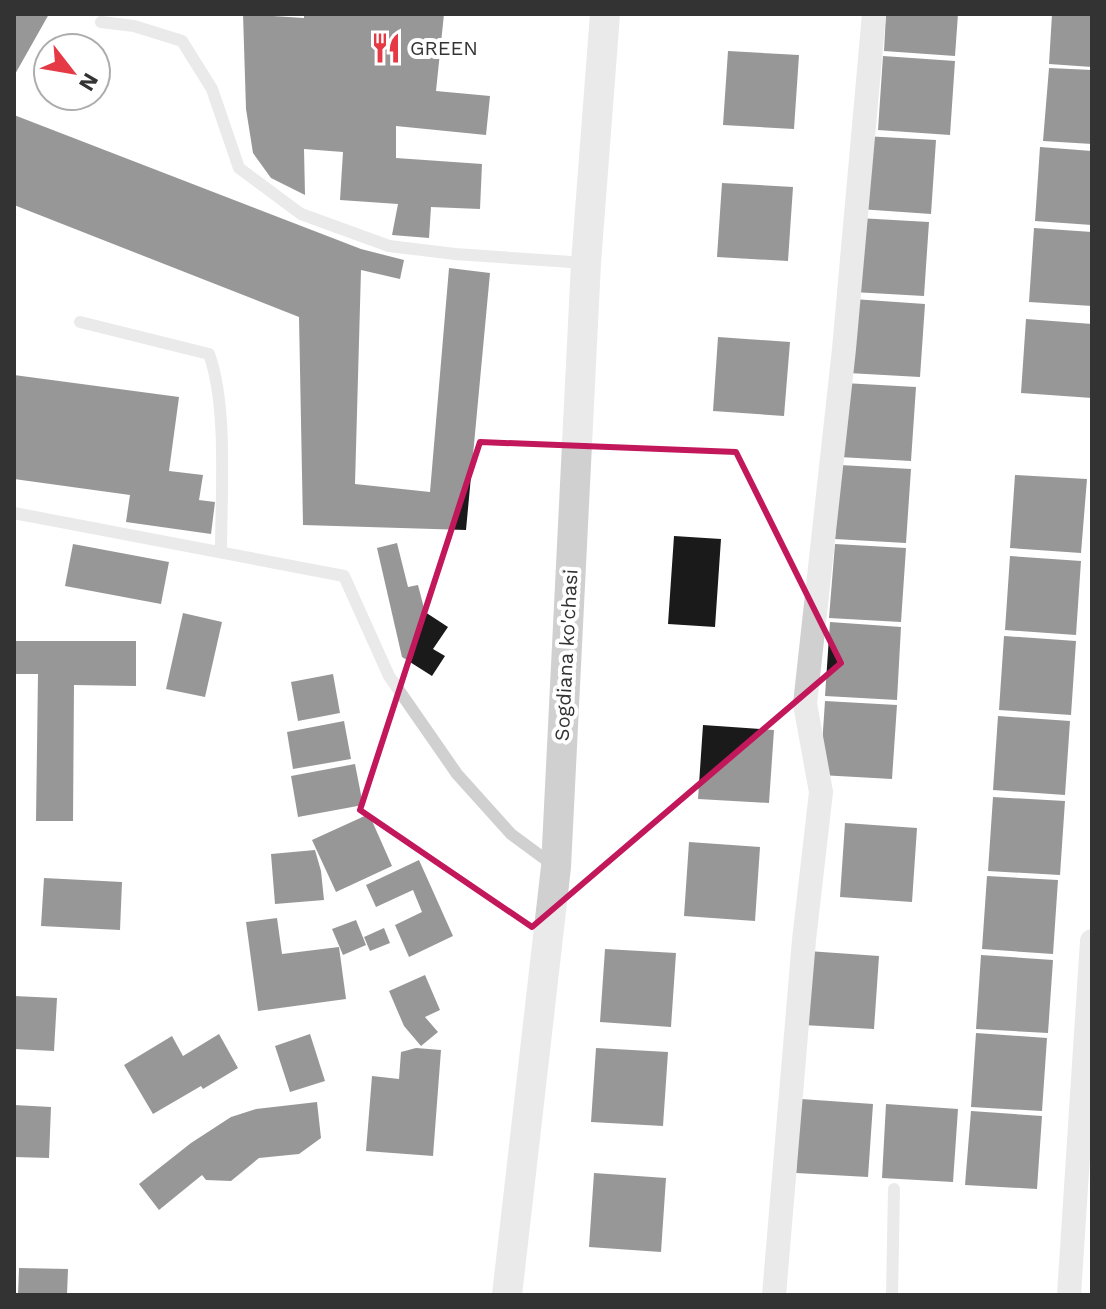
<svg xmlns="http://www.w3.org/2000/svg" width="1106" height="1309" font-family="'Work Sans',sans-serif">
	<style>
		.building { fill: #1a1a1a }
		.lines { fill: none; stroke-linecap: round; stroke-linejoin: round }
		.service { stroke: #d0d0d0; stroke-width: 12 }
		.minor { stroke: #d0d0d0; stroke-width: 24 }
		.tertiary { stroke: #d0d0d0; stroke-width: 30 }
		.marked { fill: none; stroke: #c2185b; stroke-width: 6; stroke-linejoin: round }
		.labels { text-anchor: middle; stroke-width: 8; stroke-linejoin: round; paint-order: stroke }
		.poi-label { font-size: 20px; fill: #333; stroke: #fff; text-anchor: start }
		.street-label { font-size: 20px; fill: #333; stroke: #fff }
	</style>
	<rect width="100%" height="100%" fill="#fff"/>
	<path class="building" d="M14,14H49L14,76Z
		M243,14L304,18V14H444L436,91L490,96L486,135L396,126V158L482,164L480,209L431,207L429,238L392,235L398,204L340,200L343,152L304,149L305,195L271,178L253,153L246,109Z
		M886,14H958L955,56L884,51Z
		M1052,14H1092V67L1049,64Z
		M728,51L799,55L794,129L723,125Z
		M883,56L955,61L950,135L878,130Z
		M1049,68L1092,70V144L1043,141Z
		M14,115L361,249L404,260L400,279L361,270L355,484L430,492L449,268L490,273L466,530L303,525L299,317L14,205Z
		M864,136L936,140L931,214L859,209Z
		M1040,147L1092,151V225L1035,221Z
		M722,183L793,187L788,261L717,257Z
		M858,218L929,222L924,296L853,292Z
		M1034,228L1092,232V306L1029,302Z
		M853,299L925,304L920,377L848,373Z
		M1026,319L1092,324V398L1021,393Z
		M718,337L790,342L784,416L713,411Z
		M14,375L179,397L169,471L203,475L199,500L215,502L211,534L126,522L130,495L14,479Z
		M844,383L916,387L911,461L839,457Z
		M840,465L911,469L906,543L835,539Z
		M1015,475L1087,479L1081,553L1010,548Z
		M674,536L721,539L715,627L668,624Z
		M397,543L408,587L418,585L425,612L448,627L433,649L445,656L432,676L402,657L377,548Z
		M73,544L169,562L161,604L65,586Z
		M835,544L906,548L901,622L829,618Z
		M1010,556L1081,561L1076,635L1005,630Z
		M183,613L222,622L205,697L166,689Z
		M830,622L901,627L897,700L825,696Z
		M1004,636L1076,641L1071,715L999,710Z
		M14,641H136V686L74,685L73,821H36L38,674H14Z
		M333,674L340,713L298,721L291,682Z
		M825,701L897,705L892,779L820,775Z
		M998,716L1070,721L1065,795L993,790Z
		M344,721L351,759L293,769L287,732Z
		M703,725L774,730L769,803L698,799Z
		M355,764L363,805L298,817L291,776Z
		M993,797L1065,801L1060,875L988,871Z
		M369,814L392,866L336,892L312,840Z
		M845,823L917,828L912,902L840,897Z
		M689,842L760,847L755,921L684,916Z
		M315,850L321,871L324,900L275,904L271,854Z
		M419,860L453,936L409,957L395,925L422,912L413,890L376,907L366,885Z
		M987,876L1058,880L1053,954L982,949Z
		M44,878L122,882L120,930L41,926Z
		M277,918L282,954L339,947L346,999L258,1011L246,922Z
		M356,920L366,945L343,955L332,929Z
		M384,928L390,943L370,951L364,937Z
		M605,949L676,953L671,1027L600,1022Z
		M808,951L879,956L874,1029L803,1025Z
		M981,955L1053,960L1048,1033L976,1029Z
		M425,975L440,1010L425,1017L438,1032L421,1046L404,1026L389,991Z
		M14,996L57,998L54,1051L14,1049Z
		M976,1033L1047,1038L1042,1111L971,1107Z
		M219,1034L238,1068L203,1089L201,1086L153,1114L124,1065L172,1036L183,1056Z
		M310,1034L325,1081L290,1092L275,1046Z
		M416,1048L441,1050L433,1156L366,1151L372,1076L399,1079L401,1052Z
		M596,1048L668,1052L663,1126L591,1122Z
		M801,1099L873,1104L868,1177L796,1173Z
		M317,1102L321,1138L299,1154L259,1158L231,1181L206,1180L202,1175L159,1210L139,1184L191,1143L231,1117L256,1109Z
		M886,1104L958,1109L953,1182L882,1178Z
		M14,1105L51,1107L49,1158L14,1157Z
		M971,1111L1042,1116L1037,1189L965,1185Z
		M594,1173L666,1178L661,1252L589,1247Z
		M19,1268L68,1269L67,1295H18Z"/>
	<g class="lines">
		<path class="service" d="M101,22L134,26L182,41L212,89L239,168L301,214L389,246L455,254L586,263
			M80,322L209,354C228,406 221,496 221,552
			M14,513L344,576L389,676L457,774L511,834L553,865
			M892,1295L894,1189"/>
		<path class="minor" d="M774,1295L804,940L821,792L805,704L844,349L874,14
			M1069,1295L1092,941"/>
		<path class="tertiary" d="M507,1295L556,867L586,263L605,14"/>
	</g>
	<path d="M0 0H1106V1309H0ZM480,442L736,452L841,663L532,927L360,810Z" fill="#fff" fill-opacity=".55" fill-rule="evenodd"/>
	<path class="marked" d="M480,442L736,452L841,663L532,927L360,810Z"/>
	<defs>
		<g id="restaurant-bare" transform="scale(2.4)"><path d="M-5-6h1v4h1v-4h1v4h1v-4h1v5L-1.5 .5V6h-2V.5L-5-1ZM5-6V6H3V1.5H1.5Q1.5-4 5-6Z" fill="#e63946" stroke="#fff" stroke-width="2.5" paint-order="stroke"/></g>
	</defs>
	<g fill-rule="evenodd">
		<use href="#restaurant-bare" x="386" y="48"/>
	</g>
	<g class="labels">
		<g class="poi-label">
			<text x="410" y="55">GREEN</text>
		</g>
		<g class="street-label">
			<text transform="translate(566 655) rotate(-87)" y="7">Sogdiana ko'chasi</text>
		</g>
	</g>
	<rect width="1106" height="1309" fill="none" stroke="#333333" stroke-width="32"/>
	<g transform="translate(72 72) rotate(121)"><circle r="38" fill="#ffffff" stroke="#adadad" stroke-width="2"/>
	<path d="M0-6L14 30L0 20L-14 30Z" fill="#e63946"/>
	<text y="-12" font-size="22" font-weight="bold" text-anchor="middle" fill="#333333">N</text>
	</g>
</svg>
